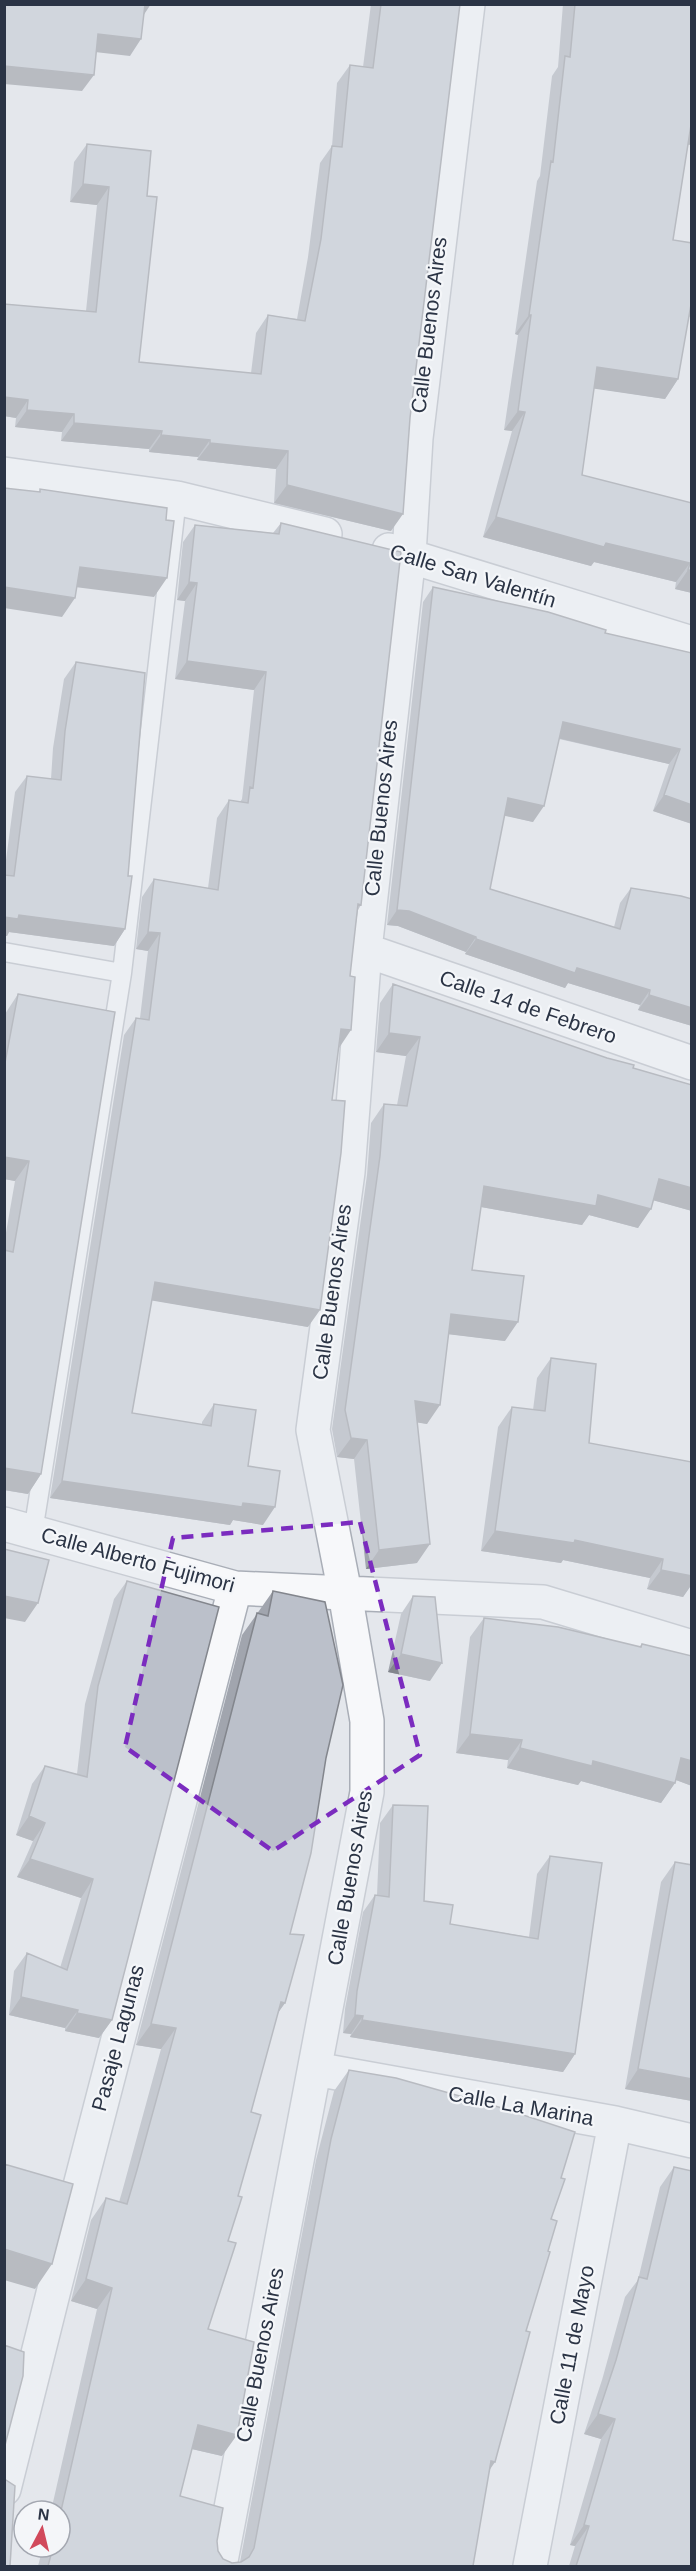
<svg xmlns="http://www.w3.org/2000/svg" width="696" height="2571" font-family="Arial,sans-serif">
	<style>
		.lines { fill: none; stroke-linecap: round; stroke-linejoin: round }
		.service-casing { stroke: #a9aeb7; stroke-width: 21 }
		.minor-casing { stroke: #a9aeb7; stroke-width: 36 }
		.service { stroke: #f7f8fa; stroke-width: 18 }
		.minor { stroke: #f7f8fa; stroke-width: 33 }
		.wall { fill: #a1a5ae }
		.shaded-wall { fill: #83868d }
		.building { fill: #bbc0ca; stroke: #83868d; stroke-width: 1.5 }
		.marked { fill: none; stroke: #7b2cbf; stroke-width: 4.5; stroke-dasharray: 12 8; stroke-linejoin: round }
		.labels { text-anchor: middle; stroke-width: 4.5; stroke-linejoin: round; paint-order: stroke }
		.street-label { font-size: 21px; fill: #2b3445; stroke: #f4f6f9 }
	</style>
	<rect width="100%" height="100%" fill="#e4e7ec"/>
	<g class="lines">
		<g class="service-casing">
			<path id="service" d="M4,952L122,973
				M33,1532L122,973L177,498"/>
		</g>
		<g class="minor-casing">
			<path id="minor" d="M4,474L177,498L325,534
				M389,550L692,643
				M365,950L692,1063
				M4,1524L235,1588L543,1602L692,1647
				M315,2069L615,2123L692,2141
				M4,2489L80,2186L235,1588
				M220,2566L367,1792V1721L345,1593L313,1430L348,1172L365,950L409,555L416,438L468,4
				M530,2566L615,2123"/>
		</g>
		<use href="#service" class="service"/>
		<use href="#minor" class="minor"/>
	</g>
	<path class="wall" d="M371,4H460L391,531L274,503L276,469L197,460L198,457L149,452V449L61,441L62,432L15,427L16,418L4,416V304L86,311L97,205L70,202L74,162L87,144L147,196L139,362L251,373L256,333L268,315L297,319L308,257L320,163L332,146L337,83L350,65L363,67Z
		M563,4H692L688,145L673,240L688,317L678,379L665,399L594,388L582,475L692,503V593L675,589L676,582L594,562L591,566L483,537L512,431L504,430L518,335L515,334L537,181L540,176L552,76L558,67Z
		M281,523L361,905L358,910L338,1048L308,1327L152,1300L132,1413L202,1425V1422L214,1404L248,1466L263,1525L233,1520L230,1525L50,1498L124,1035L136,1018H140L148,951L136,949L142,897L154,879L208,888L217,818L229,800L240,802L242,799L254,690L175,679L185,601L177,600L183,542L195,525L273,533Z
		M433,587L605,633L692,653V824L653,811L669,764L559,739L533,822L504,815L490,889L614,927L620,903L631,888L692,1026L638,1010L640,1005L568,983L565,988L465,954L466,952L398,926L387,925L423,602Z
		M76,662L128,876L125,929L114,946L9,932L7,936L4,875L15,792L27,776L51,779L53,748L64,679Z
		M393,984L633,1068L692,1085V1211L653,1200L638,1228L589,1215L582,1225L481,1207L472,1270L505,1341L449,1334L427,1424L417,1422V1563L366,1569L354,1459L337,1457L332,1429L367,1175L371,1123L384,1104L397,1105L406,1056L376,1052L380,1003Z
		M18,994L115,1012L41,1474L28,1494L4,1490V1244L15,1181L4,1179V1016L5,1014Z
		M551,1358L589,1443L692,1462V1584L683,1597L647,1589L650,1578L563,1560L561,1563L481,1551L498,1427L512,1407L533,1410L537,1378Z
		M127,1581L112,2020L99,2038L65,2031V2028L9,2015L14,1971L27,1953L60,1968L81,1898L17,1877L33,1841L16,1835L32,1784L45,1766L77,1774L85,1704L114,1599Z
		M273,1591L326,1758L290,1934L285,2003L277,2014L251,2112L238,2196L208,2329L222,2456L192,2449L180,2496L217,2541L218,2551L223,2559L232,2563L240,2562L316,2160L334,2091L349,2070L561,2178L551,2219L548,2251L489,2470L473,2566H38L43,2547H60V2511H51L97,2309L71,2301L91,2220L106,2198L119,2202L122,2192L161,2049L136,2045L242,1635Z
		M413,1596L430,1681L388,1672L401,1614Z
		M484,1618L639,1647L642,1644L692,1786L676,1780L675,1783L661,1803L581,1781L578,1785L507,1768L508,1760L456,1753L470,1637Z
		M393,1805L424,1901L450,1924L529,1937L537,1874L550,1856L575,2054L563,2072L350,2037L351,2034L343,2033L345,2009L363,1912L375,1895H377L380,1823Z
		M675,1862L692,1865V2101L625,2089L661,1882Z
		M674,2167L692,2566H569L575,2546L570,2545L601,2439L584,2434L602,2380L625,2297L638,2280L660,2187Z"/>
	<path class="shaded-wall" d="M144,4H151L141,19Z
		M98,34L141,39L130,56L86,51Z
		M4,66L94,75L82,91L4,84Z
		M692,125V145L677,144L691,125Z
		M83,184L109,187L97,205L70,202Z
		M692,297V317L678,315Z
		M529,315H531L518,335L515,334Z
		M597,367L678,379L665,399L583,387Z
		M4,397L28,400L16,418L4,416Z
		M27,410L74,414L62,432L15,427Z
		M518,411L525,412L512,431L504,430Z
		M74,423L162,431L149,449L61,441Z
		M161,435L210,440L198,457L149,452Z
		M210,443L288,451L276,469L197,460Z
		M287,485L403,514L391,531L274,503Z
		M496,517L606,543L690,563L676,582L594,562L591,566L483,537Z
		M80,567L167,578L154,597L67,586Z
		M688,570H692V593L675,589Z
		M189,582L197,583L185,601L177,600Z
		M4,587L75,598L62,617L4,608Z
		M187,661L266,672L254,690L175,679Z
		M563,722L680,749L669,764L553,737Z
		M664,795L692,805V824L653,811Z
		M508,798L544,806L533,822L497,814Z
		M397,910L409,911L476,937L466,952L398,926L387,925Z
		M19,915L125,929L114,946L9,932L7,936H4V917Z
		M148,932L160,933L148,951L136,949Z
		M476,939L577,968L650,990L640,1005L568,983L565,988L465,954Z
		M649,995L692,1008V1026L638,1010Z
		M341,1029L351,1030L339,1048Z
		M389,1033L420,1037L406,1056L376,1052Z
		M4,1157L29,1161L15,1181L4,1179Z
		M659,1179L692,1188V1211L645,1198Z
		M484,1186L598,1195L651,1209L638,1228L589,1215L582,1225L470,1205Z
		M155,1282L320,1310L308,1327L143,1299Z
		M451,1314L518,1322L505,1341L438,1333Z
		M415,1401L440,1405L427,1424L401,1420Z
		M351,1438L367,1440L354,1459L337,1457Z
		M4,1468L41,1474L28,1494L4,1490Z
		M62,1481L243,1503L275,1507L263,1525L233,1520L230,1525L50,1498Z
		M495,1531L575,1540L663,1559L650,1578L563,1560L561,1563L481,1551Z
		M430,1544L417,1563L366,1569L379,1550Z
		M661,1570L692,1576V1584L683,1597L647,1589Z
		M4,1596L38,1603L25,1622L4,1618Z
		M401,1654L442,1663L430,1681L388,1672Z
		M470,1734L522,1740L508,1760L456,1753Z
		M520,1748L593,1761L675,1783L661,1803L581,1781L578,1785L507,1768Z
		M681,1758L692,1761V1786L668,1777Z
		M29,1816L45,1823L33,1841L16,1835Z
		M30,1859L93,1879L81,1898L17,1877Z
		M21,1997L78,2010L65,2028L9,2015Z
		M281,2002L285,2003L270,2024Z
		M77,2013L112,2020L99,2038L65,2031Z
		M355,2015L363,2016L351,2034L343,2033Z
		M362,2020L575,2054L563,2072L350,2037Z
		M151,2024L176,2028L161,2049L136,2045Z
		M638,2069L692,2079V2101L625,2089Z
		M4,2249L52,2264L35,2289L4,2280Z
		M86,2279L112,2288L97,2309L71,2301Z
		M598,2414L615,2419L601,2439L584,2434Z
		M198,2425L237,2435L222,2456L183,2447Z
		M491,2461L495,2462L480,2484Z
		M584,2525L589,2526L575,2546L570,2545Z"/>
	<path class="building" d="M4,4H145L141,39L98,34L94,75L4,66Z
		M381,4H460L410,418L403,514L287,485L288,451L210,443V440L161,435L162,431L74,423V414L27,410L28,400L4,397V304L96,312L109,187L83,184L87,144L151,151L147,196L157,197L139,362L261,374L268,315L305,321L321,239L332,146L342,147L350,65L373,68Z
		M575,4H692V125H691L673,240L692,243V299L678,379L597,367L582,475L692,503V570H688L690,563L606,543L604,547L496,517L525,412L518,411L531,315H529L551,161L553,162L565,56L570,57Z
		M4,488L40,492V489L167,508L166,520L174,521L167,578L80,567L75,598L4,587Z
		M281,523L401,552L361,905L358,904L350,976L355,977L351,1030L341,1029L332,1100L345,1101L341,1153L320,1310L155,1282L132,1413L211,1426L214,1404L256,1410L248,1466L280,1471L275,1507L243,1503L242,1507L62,1481L136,1018L149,1020L160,933L148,932L154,879L218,890L229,800L248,803L250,787L253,788L266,672L187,661L197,583L189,582L195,525L279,534Z
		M433,587L548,612L606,630L605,633L692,653V805L664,795L680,749L563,722L544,806L508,798L490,889L620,929L631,888L681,896L692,899V1008L649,995L650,990L577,968L575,973L476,939V937L409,911L397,910Z
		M76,662L145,673L128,876H132L125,929L19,915L18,919L4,917V875L14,876L27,776L61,780L65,731Z
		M393,984L607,1058L634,1065L633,1068L692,1085V1188L659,1179L651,1209L598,1195L596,1206L484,1186L472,1270L524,1276L518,1322L451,1314L440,1405L415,1401L430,1544L379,1550L367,1440L351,1438L345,1410L380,1156L384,1104L407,1106L420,1037L389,1033Z
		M18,994L115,1012L41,1474L4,1468V1250L13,1252L29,1161L4,1157V1068Z
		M551,1358L596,1364L589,1443L692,1462V1576L661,1570L663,1559L575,1540L574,1543L495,1531L512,1407L545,1411Z
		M4,1549L49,1560L38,1603L4,1596Z
		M127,1581L219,1607L112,2020L77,2013L78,2010L21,1997L27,1953L67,1970L93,1879L30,1859L45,1823L29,1816L45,1766L87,1777L98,1686Z
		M273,1591L325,1602L343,1685L326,1758L311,1853L290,1934L304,1935L285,2003L281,2002L251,2112L261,2115L238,2196L242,2197L228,2241L236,2243L208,2329L254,2342L237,2435L198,2425L180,2496L223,2508L217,2541L218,2551L223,2559L232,2563L241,2562L249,2557L254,2548L331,2139L349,2070L396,2078L502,2108L575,2132L561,2178L565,2179L551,2219L557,2221L548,2251L550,2252L526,2331L530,2332L495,2462L491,2461L473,2566H48L53,2547H60V2515L112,2288L86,2279L106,2198L127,2204L137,2170L176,2028L151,2024L257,1613L268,1616Z
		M413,1596L435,1597L442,1663L401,1654Z
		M484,1618L558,1627L641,1647L642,1644L692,1656V1761L681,1758L675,1783L593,1761L592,1766L520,1748L522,1740L470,1734Z
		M393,1805L428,1806L424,1901L453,1905L450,1924L538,1939L550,1856L602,1863L575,2054L362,2020L363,2016L355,2015L357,1991L375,1895L389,1897Z
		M675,1862L692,1865V2079L638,2069Z
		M4,2164L73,2184L52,2264L4,2249Z
		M674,2167L692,2171V2566H576L589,2526L584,2525L615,2419L598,2414L616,2360L639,2277L647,2279Z
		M4,2345L24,2352L23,2376L4,2449Z
		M4,2478L6,2480L15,2486L10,2566H4Z"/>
	<path d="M0 0H696V2571H0ZM360,1522L420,1755L273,1851L125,1747L173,1538Z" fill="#e4e7ec" fill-opacity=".55" fill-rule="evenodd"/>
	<path class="marked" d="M360,1522L420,1755L273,1851L125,1747L173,1538Z"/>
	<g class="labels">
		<g class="street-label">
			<text transform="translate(429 325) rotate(-83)" y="7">Calle Buenos Aires</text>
			<text transform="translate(473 576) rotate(17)" y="7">Calle San Valentín</text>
			<text transform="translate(381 808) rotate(-84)" y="7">Calle Buenos Aires</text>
			<text transform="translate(528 1007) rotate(19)" y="7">Calle 14 de Febrero</text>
			<text transform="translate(332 1292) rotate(-82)" y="7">Calle Buenos Aires</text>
			<text transform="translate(138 1560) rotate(15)" y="7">Calle Alberto Fujimori</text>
			<text transform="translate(350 1878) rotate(-80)" y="7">Calle Buenos Aires</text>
			<text transform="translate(118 2038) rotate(-75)" y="7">Pasaje Lagunas</text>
			<text transform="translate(521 2106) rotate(10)" y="7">Calle La Marina</text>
			<text transform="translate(572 2345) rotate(-79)" y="7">Calle 11 de Mayo</text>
			<text transform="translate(260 2355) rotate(-79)" y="7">Calle Buenos Aires</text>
		</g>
	</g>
	<rect width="696" height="2571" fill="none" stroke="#2b3445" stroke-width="12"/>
	<g transform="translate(42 2529) rotate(7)"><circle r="28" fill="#f4f6f9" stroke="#a4a8b1" stroke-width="1.5"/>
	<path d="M0-4.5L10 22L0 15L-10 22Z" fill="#d1495b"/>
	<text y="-9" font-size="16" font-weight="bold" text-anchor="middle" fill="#2b3445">N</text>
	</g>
</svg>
